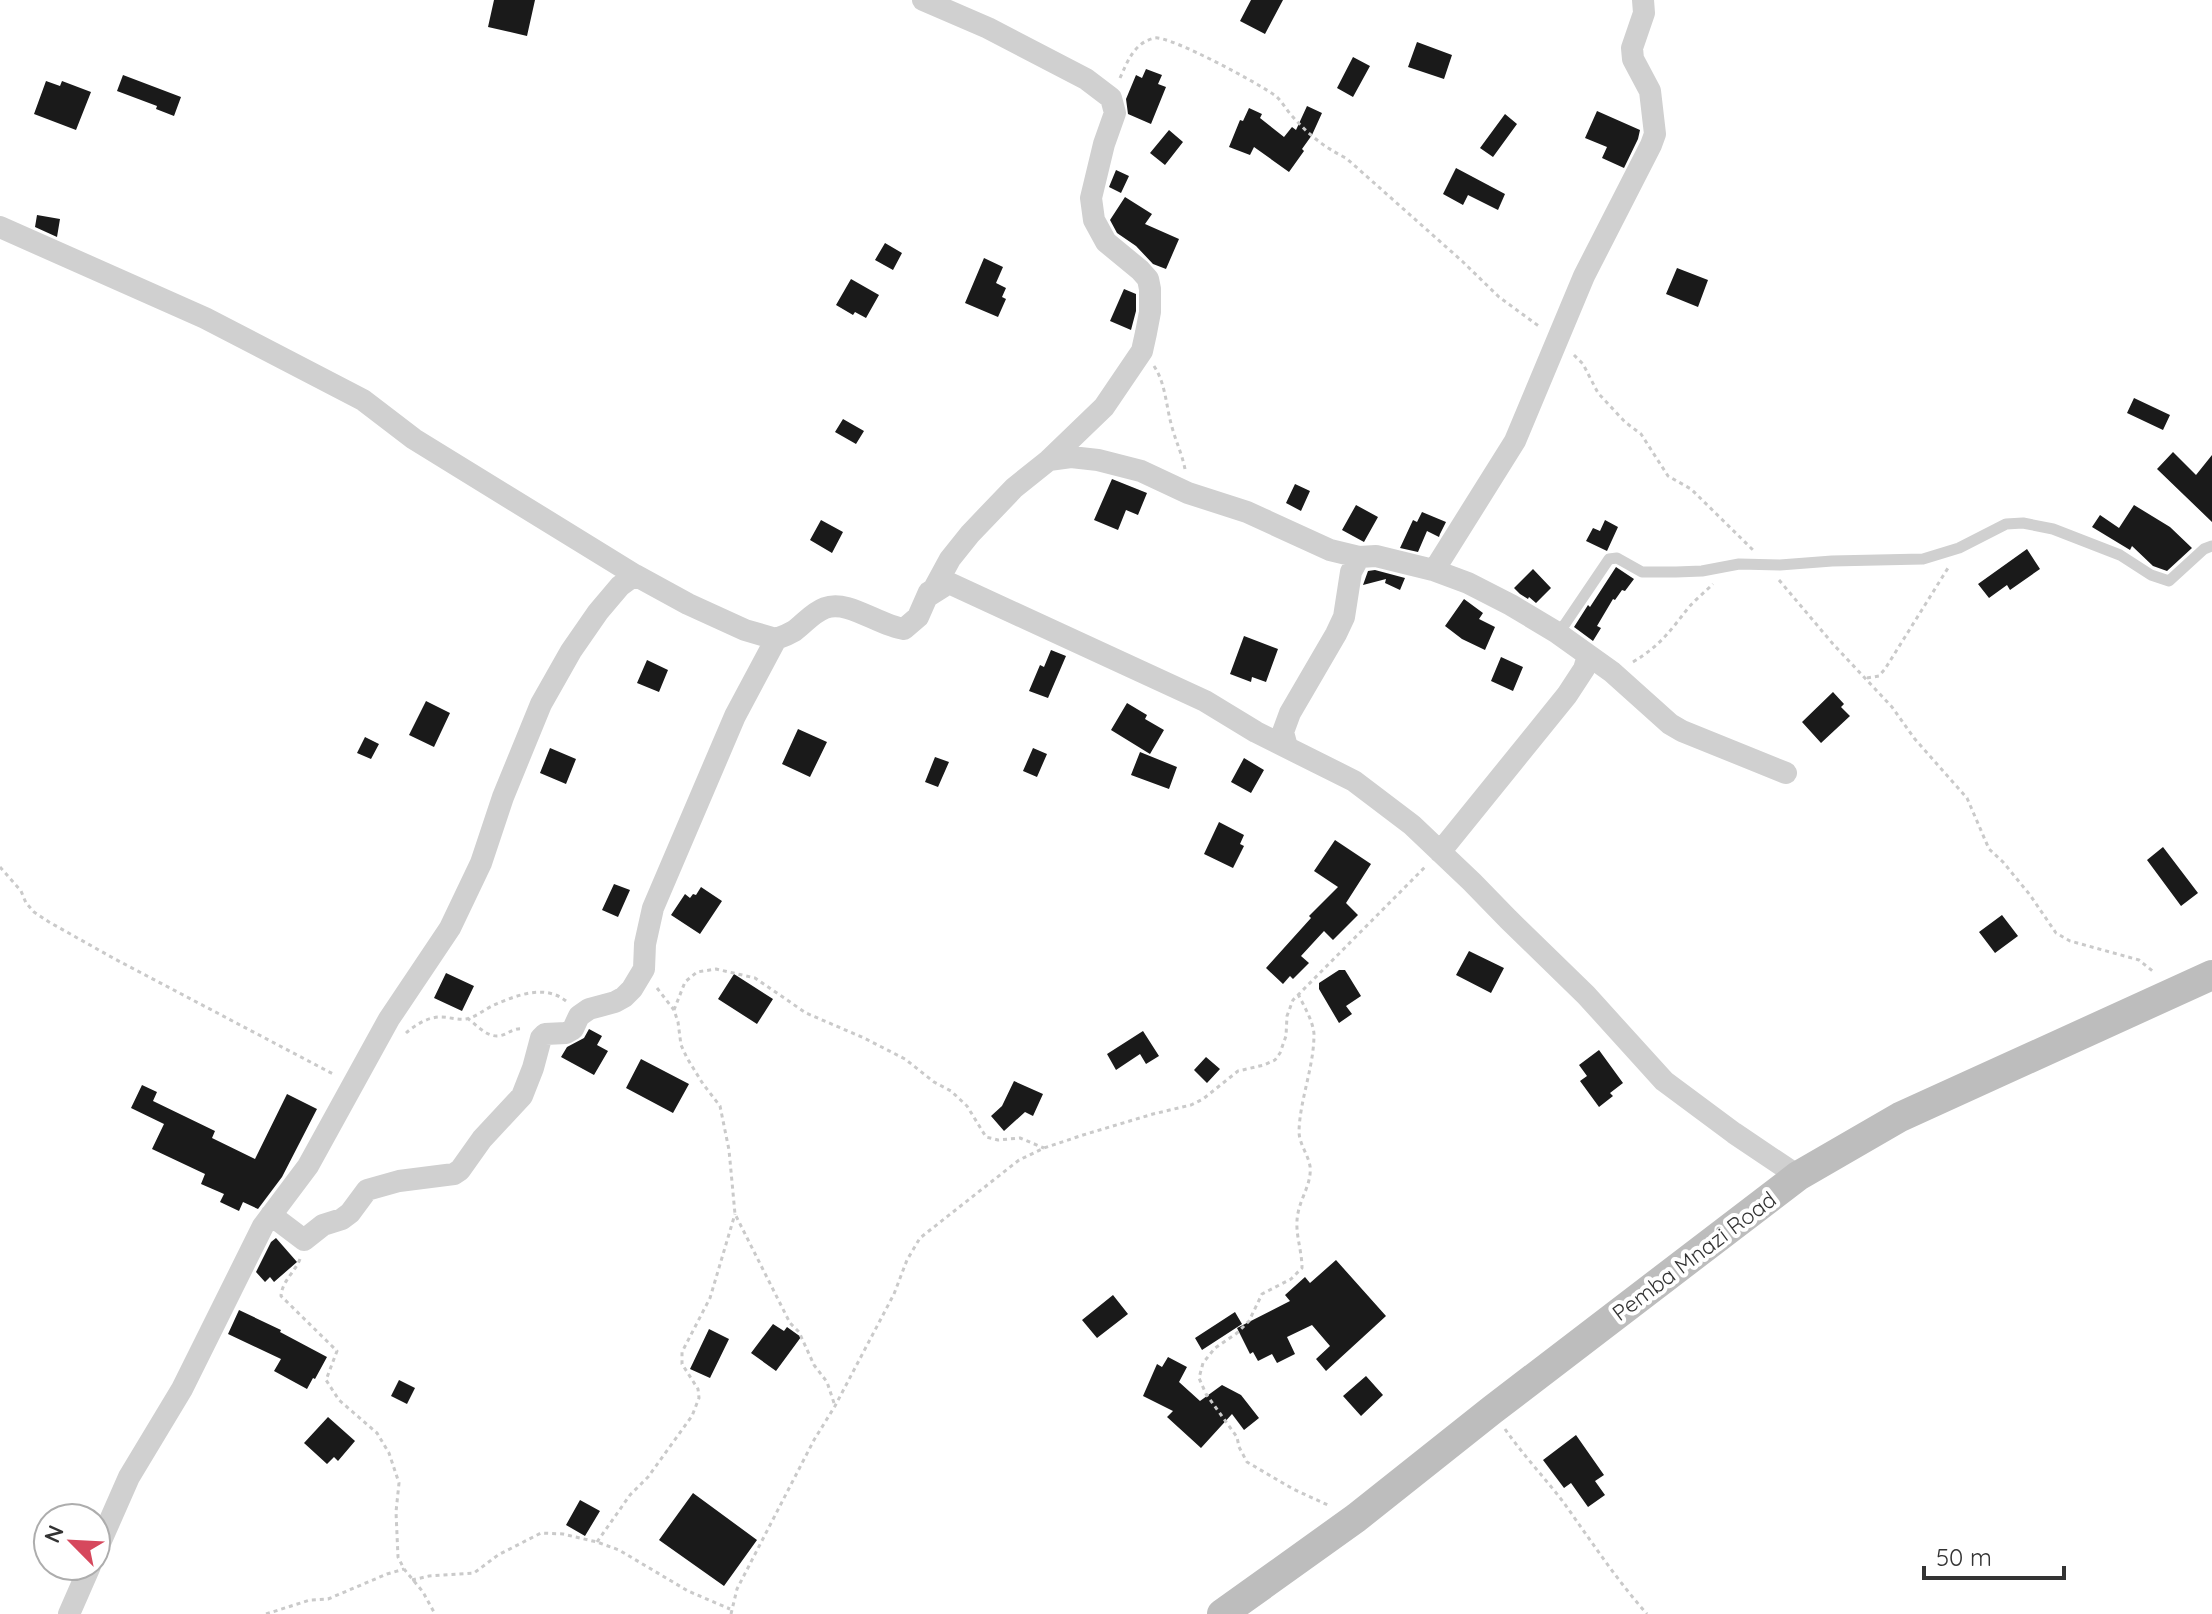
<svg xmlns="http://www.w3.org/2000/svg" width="2212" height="1614" font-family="Quicksand,sans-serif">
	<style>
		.building { fill: #1a1a1a }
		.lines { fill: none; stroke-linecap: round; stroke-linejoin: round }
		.path { stroke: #cacaca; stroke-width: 3; stroke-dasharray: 4 4; stroke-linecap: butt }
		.lane { stroke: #d0d0d0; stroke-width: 11 }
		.street { stroke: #d0d0d0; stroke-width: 22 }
		.secondary { stroke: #bdbdbd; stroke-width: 30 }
		.labels { text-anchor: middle; stroke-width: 8; stroke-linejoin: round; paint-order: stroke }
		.street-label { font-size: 22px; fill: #333; stroke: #fff }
	</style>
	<rect width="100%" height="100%" fill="#fff"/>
	<path class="building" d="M494,0H535L527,36L488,27Z
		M1251,0H1283L1265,34L1240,21Z
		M1417,42L1452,55L1444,79L1408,67Z
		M1353,57L1370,66L1353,97L1337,88Z
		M1146,69L1162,75L1158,84L1166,87L1151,124L1128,114L1126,99L1136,75L1142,78Z
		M123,75L181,97L174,116L156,109L157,106L117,91Z
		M46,81L60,86L62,81L91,92L76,130L34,114Z
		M1307,106L1322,113L1312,135L1302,149L1304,151L1289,172L1254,147L1250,155L1229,147L1240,120L1243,121L1249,108L1262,114L1260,118L1284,137L1292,127L1296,130Z
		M1597,111L1640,130L1638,139L1624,168L1602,158L1607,147L1585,138Z
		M1505,114L1517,124L1493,157L1480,148Z
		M1169,130L1183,142L1165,165L1150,153Z
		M1456,168L1505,194L1498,210L1468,195L1463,205L1443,194Z
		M1116,170L1129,176L1121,193L1109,187Z
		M1125,197L1152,214L1145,224L1179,239L1166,269L1153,264L1136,246L1117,233L1110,220Z
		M37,215L60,219L57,237L35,227Z
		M885,243L902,253L893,270L875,260Z
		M984,258L1003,267L996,283L1006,288L1002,297L1006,299L998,317L965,303Z
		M1677,268L1708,280L1698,307L1666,294Z
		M851,279L879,295L866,318L855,312L853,315L836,305Z
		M1124,289L1136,294V311L1131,330L1110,321Z
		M2134,398L2170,415L2163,430L2127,413Z
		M843,419L864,431L856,444L835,432Z
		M2173,452L2196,475L2212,455V522L2157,469Z
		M1112,479L1147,493L1138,515L1126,510L1118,530L1094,520Z
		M1295,484L1310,491L1301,511L1286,503Z
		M1356,505L1378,517L1364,542L1342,530Z
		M2134,505L2170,527L2192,548L2167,571L2153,566L2132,546L2130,550L2092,527L2100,515L2119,528Z
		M1422,512L1446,522L1440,534L1439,537L1427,531L1418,552L1400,548L1413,520L1417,522Z
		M821,520L843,532L832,553L810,540Z
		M1605,520L1618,527L1607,551L1586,541L1593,528L1600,531Z
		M2027,549L2040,569L2010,590L2007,585L1989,598L1978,584Z
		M1616,567L1634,579L1625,591L1622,590L1615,600L1613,599L1597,626L1601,628L1593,641L1574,627L1588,605L1590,607Z
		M1533,569L1551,588L1536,603L1529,597L1528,599L1520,594L1514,588Z
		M1375,570L1405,578L1400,590L1385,583L1386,579L1363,585L1368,571Z
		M1464,599L1483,613L1479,619L1495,627L1485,650L1462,639L1445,626Z
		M1244,636L1278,649L1266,682L1252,677L1251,682L1230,674Z
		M1051,650L1066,656L1048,698L1029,691L1040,665L1044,667Z
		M1501,657L1523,667L1513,691L1491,681Z
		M647,660L668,670L659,692L637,683Z
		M1833,692L1844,704L1841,707L1850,716L1821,743L1802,722Z
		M426,701L450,713L434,747L409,735Z
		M1127,703L1147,715L1145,719L1164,730L1150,754L1111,730Z
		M798,729L827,742L810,777L782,764Z
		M365,737L379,744L371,759L357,753Z
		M550,748L576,759L566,784L540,773Z
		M1033,748L1047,754L1037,777L1023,771Z
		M1140,752L1177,767L1169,789L1131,775Z
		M935,757L949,762L938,787L925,782Z
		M1244,758L1264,770L1251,793L1231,782Z
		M1219,822L1244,835L1240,844L1244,846L1233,868L1204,854Z
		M1335,840L1371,864L1346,903L1358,915L1333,940L1324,931L1301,956L1309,963L1293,979L1290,976L1283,984L1266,968L1311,918L1309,916L1338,887L1314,871Z
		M2163,847L2198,893L2181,906L2147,860Z
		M614,884L630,890L618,917L602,910Z
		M701,887L722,901L700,934L671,915L685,894L690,898L693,894L696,895Z
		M2002,915L2018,936L1995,953L1979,932Z
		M1469,951L1504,968L1491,993L1456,975Z
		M1339,970H1345L1361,996L1346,1006L1352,1014L1339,1023L1319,989V983Z
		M446,973L474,986L462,1011L434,998Z
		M734,974L773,999L757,1024L718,999Z
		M589,1029L602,1036L597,1045L608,1051L594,1075L561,1057L567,1047L584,1038Z
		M1143,1031L1159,1056L1146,1064L1140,1054L1116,1070L1107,1054Z
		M1599,1050L1623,1083L1610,1093L1613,1096L1599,1107L1580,1081L1587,1076L1579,1065Z
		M1206,1057L1220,1069L1207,1083L1194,1070Z
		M641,1059L689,1084L673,1113L626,1088Z
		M1014,1081L1043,1094L1033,1116L1025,1112L1004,1131L991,1116L1002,1106Z
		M142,1085L157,1092L153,1101L215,1131L212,1138L255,1159L287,1094L317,1109L282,1177L258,1209L243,1202L239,1211L220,1202L224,1194L201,1184L205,1174L152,1149L164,1124L131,1108Z
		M276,1238L297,1262L274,1282L270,1277L265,1282L256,1272L271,1242Z
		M1336,1260L1386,1316L1326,1371L1316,1359L1330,1346L1312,1325L1287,1337L1295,1354L1277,1363L1272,1354L1258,1361L1253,1352L1250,1354L1237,1328L1290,1301L1285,1295L1305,1277L1310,1283Z
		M1113,1295L1128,1314L1097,1338L1082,1320Z
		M239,1310L281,1330L280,1332L327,1357L315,1379L313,1378L307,1389L274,1371L281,1359L228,1334Z
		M1235,1312L1242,1324L1202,1350L1195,1338Z
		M773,1324L784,1331L787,1327L801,1337L776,1371L751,1353Z
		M709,1329L729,1339L710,1378L690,1369Z
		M1168,1357L1187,1367L1179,1382L1200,1401L1222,1385L1241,1395L1259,1418L1244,1430L1232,1414L1201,1448L1167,1417L1173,1411L1143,1396L1157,1364L1162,1367Z
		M1366,1376L1383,1395L1361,1416L1343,1396Z
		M399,1380L415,1388L407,1404L391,1396Z
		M328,1417L355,1441L338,1461L334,1457L327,1464L304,1443Z
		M1576,1435L1604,1475L1595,1481L1605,1495L1588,1507L1571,1483L1564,1488L1543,1460Z
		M693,1493L757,1540L724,1586L659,1540Z
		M580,1500L600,1511L585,1536L566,1525Z"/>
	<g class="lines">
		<path class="path" d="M1120,78C1128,60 1135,42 1155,38C1169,35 1264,86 1277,97C1283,103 1287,111 1293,117C1308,134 1325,148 1346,158L1462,261L1499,297L1540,327
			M1574,355L1583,364L1598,393L1625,422L1641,434L1668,476L1691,489L1753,550
			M1154,366C1166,384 1166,407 1172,427C1176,442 1182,454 1185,469
			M1779,580L1833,644L1892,707L1914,738L1967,798L1989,849L2003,862L2030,895L2056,933L2070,941L2139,960L2155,973
			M1633,662C1661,645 1670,631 1689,607C1696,599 1705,592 1713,584
			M1867,678L1879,676L1885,669L1948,568
			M0,867L21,891L26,903L34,912L49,922L113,958L335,1075
			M657,988L674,1010L678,1022L681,1045L687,1058L703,1084L720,1106L729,1150L735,1214L790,1323L799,1332L814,1365L827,1382L835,1406
			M1298,994C1304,1006 1313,1021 1314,1034C1314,1067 1300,1099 1299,1131C1299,1144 1308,1154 1310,1166C1312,1183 1301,1197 1298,1213C1294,1232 1302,1249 1302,1268L1291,1279L1262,1294L1249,1321L1237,1333L1215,1348L1203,1363L1199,1378L1206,1394L1237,1437L1239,1447L1247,1462L1293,1489L1330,1506
			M674,1010L685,982L697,972L716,969L755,978L806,1013L864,1038L905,1059L934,1082L951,1091L967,1106L986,1137L998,1140L1020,1138L1044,1148
			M467,1018C476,1024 485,1036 497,1036C507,1036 512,1027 524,1029
			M406,1033C415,1025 428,1017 440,1017C449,1017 457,1020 466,1019C476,1017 485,1009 494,1005C517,995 545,984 566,1001
			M300,1259C295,1272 282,1281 281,1296L337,1351L326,1380L339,1400L377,1433L389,1453L399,1483L396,1512L398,1557L404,1569L423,1592L435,1614
			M1505,1429C1523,1455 1545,1478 1564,1503C1591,1541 1616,1579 1647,1614
			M597,1542L630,1495L648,1477L692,1416L699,1398L698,1389L682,1364V1352L710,1298L735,1214
			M412,1580L429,1576L474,1573L498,1555L541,1533L563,1534L597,1542L619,1550L688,1591L730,1609
			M266,1614L310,1600L328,1599L387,1574L404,1569
			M731,1614L737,1589L814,1440L835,1406L894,1294L907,1260L920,1238L1019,1160L1044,1148L1083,1135L1153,1114L1191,1105L1203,1099L1238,1071L1264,1065L1275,1060L1280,1053L1286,1036L1287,1016L1293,1000L1427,865"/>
		<path class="lane" d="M1556,632L1565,624L1609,559L1617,558L1642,572H1676L1702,571L1739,564L1780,565L1832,561L1923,559L1959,548L2006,524L2023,523L2053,529L2120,555L2151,575L2169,581L2204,549L2212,546"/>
		<path class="street" d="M923,0L988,28L1086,79L1111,98L1115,113L1104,144L1091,198L1094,220L1106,242L1140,270L1148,279L1150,289V312L1146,333L1142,351L1104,407L1049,460
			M0,227L205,318L363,400L414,439L635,575L688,604L745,630L776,639C782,637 789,634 794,631C805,623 812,613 825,608C848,599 879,626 904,629L918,617L929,592L930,595L949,583L1205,701L1256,732L1354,781L1412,825L1472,882L1508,919L1586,995L1664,1081L1734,1133L1798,1176
			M1433,570L1438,564L1515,441L1584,276L1651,145L1655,134L1650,91L1633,59L1632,48L1644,13L1643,0
			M931,594L950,559L970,534L1014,488L1049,460L1071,457L1098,460L1141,471L1188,493L1247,512L1330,550L1359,557L1376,556L1433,570L1468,583L1511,605L1556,632L1612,672L1670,724L1682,731L1786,773
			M1287,747L1283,732L1290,713L1336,634L1344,617L1351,572L1359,557
			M1440,852L1567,695L1584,669L1588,656
			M271,1215L304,1240L323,1225L342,1219L350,1213L367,1190L399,1181L454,1174L460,1170L482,1139L522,1096L533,1068L541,1038L545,1034L566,1033L573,1029L579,1016L589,1009L615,1002L624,997L632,989L644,969L645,944L653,908L735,716L776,639
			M96,1552L129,1477L182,1389L263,1226L308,1166L389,1019L450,928L481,863L503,797L541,704L571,651L598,612L620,586L635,575
			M69,1614L90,1566"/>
		<path class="secondary" d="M1222,1614L1356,1518L1492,1410L1798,1176L1900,1117L2212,975"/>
	</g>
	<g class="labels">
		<g class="street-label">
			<text transform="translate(1694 1256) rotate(-37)" y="8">Pemba Mnazi Road</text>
		</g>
	</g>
	<g transform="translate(72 1542) rotate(294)"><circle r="38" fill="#ffffff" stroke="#adadad" stroke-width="2"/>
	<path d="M0-6L14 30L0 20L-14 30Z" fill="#d6485d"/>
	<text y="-12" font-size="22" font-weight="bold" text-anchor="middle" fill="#333333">N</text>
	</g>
	<path d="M1924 1566v12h140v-12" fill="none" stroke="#333333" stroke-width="4"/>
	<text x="1936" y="1566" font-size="24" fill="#333333" stroke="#ffffff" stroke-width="6" paint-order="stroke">50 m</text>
</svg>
